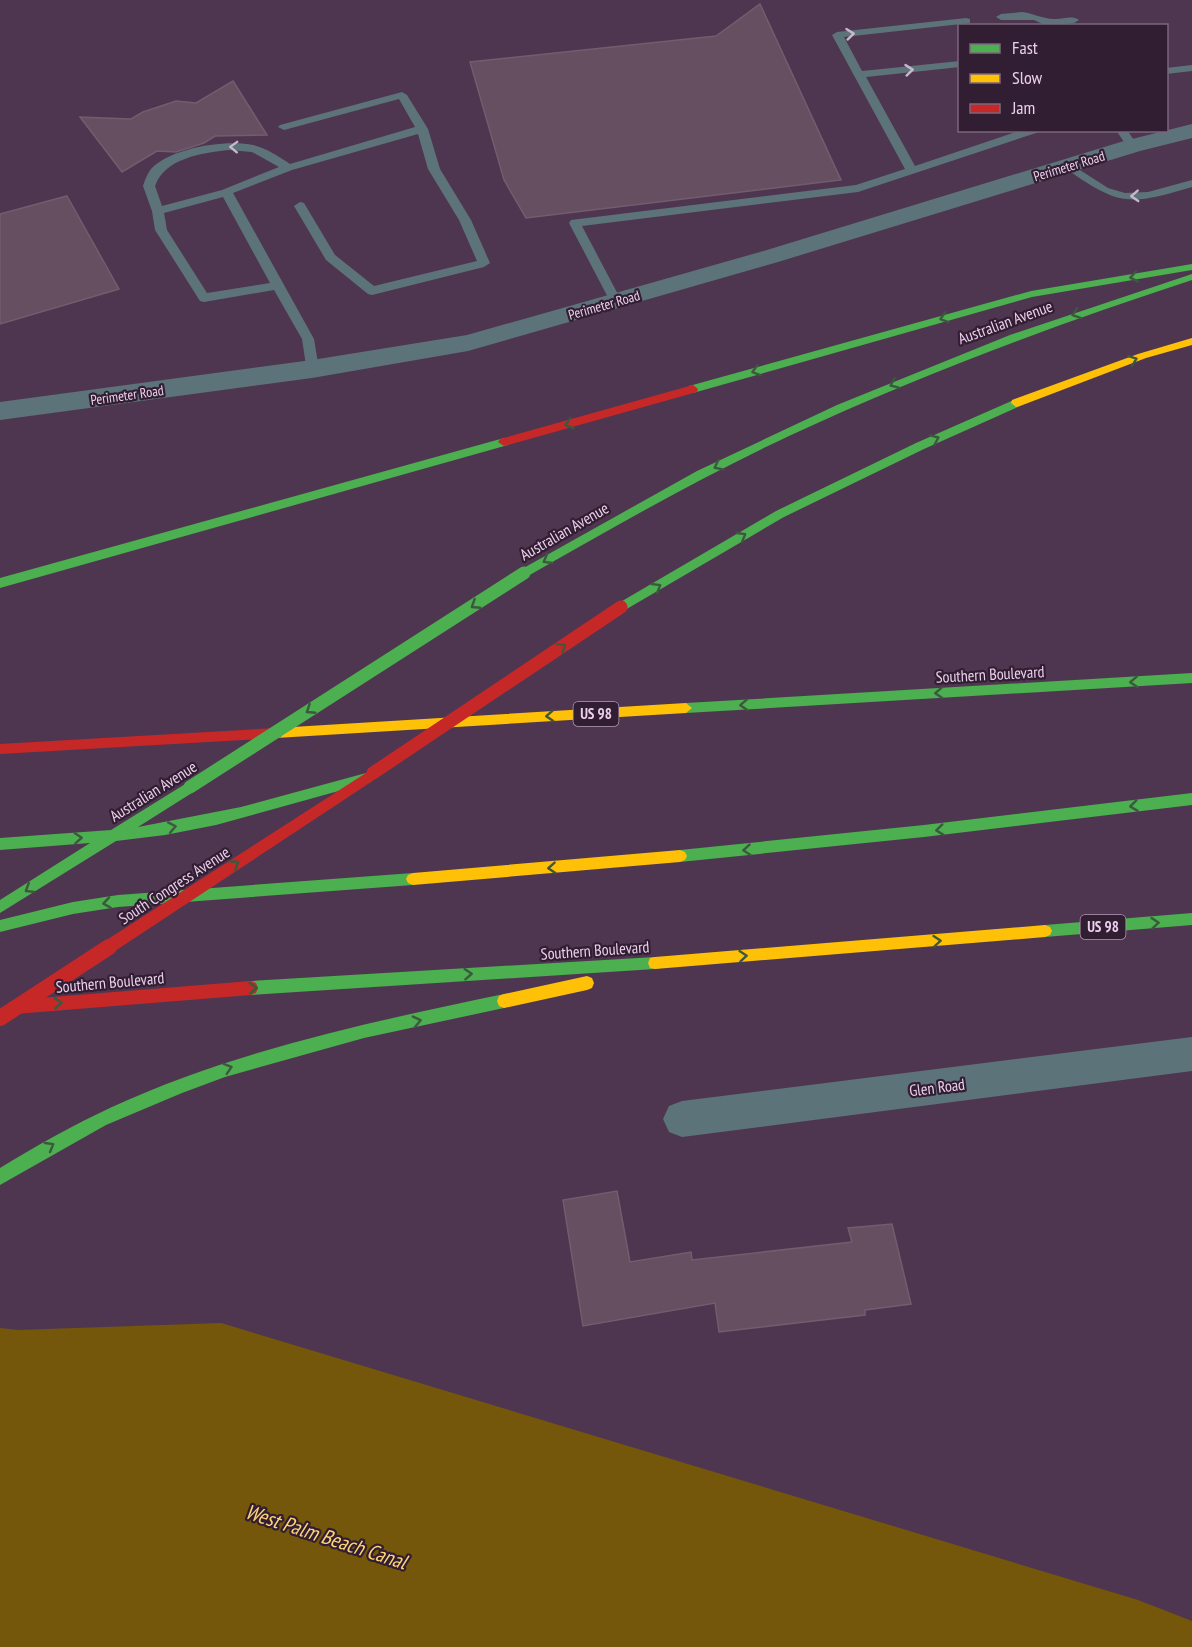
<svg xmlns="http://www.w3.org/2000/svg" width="1192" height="1647" font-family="'PT Sans Narrow',sans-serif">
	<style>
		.water { fill: #74570b }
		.building { fill: #664f61; stroke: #745c6f; stroke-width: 1.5 }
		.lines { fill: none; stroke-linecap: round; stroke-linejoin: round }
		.lane { fill: #5d737a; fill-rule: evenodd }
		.street { fill: #5d737a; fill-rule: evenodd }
		.fast { fill: #4caf50; fill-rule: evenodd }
		.slow { fill: #ffc107; fill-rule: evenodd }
		.jam { fill: #c62828; fill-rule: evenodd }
		.fast-bridge { stroke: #4caf50; stroke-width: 13 }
		.jam-bridge-far1 { stroke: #c62828; stroke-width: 13 }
		.jam-bridge { stroke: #c62828; stroke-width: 16 }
		.oneway { stroke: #c8b8cf }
		.oneway2 { stroke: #3c583f }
		.labels { text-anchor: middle; stroke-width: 4.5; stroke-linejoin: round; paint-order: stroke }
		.far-street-label { font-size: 14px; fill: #ebcfeb; stroke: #321e33 }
		.shield { fill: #321e33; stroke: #b49ab4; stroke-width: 1.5 }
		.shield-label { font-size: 15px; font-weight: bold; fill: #ebcfeb }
		.street-label { font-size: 16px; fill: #ebcfeb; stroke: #321e33 }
		.near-water-label { font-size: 21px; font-style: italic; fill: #fed475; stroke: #321e33 }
	</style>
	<rect width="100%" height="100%" fill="#4f3650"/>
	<path class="water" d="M221,1323L1138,1600L1192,1621V1647H0V1328L18,1330Z"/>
	<path class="building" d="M760,4L841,180L526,218L504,180L470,62L716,36Z
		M233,81L267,135L215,136L204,143L176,152L157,151L122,172L80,117L131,119L143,112L176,101L196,103Z
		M67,196L119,289L0,324V214Z
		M617,1191L630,1262L691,1252L692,1260L852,1242L848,1228L892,1224L911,1304L865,1310V1315L719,1332L715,1303L583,1326L563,1200Z"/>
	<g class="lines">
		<path class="lane" d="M1022,12C1033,13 1045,20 1056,19C1064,19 1072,15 1079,20L1074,23L1047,26L1034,20H1001L996,17L1001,14Z
			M966,18L970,19V23L844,37L862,71L960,61V67L866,77L915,166L1022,130H1040L1039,132L858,192L582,226L622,302L616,306L612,305L569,223L571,220L856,185L905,169L832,35L837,32Z
			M1192,65V71L1166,74V68Z
			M402,92L407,95L428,129L440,169L471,220L490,263L484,267L372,295L368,294L326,260L294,206L300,202L304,203L335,255L374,286L477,261L459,220L428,169L418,134L292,170L233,193L314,339L319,369L312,373L307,372L302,339L274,290L204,302L200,301L155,230L152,211L143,186C145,180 147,174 151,169C170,148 226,139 253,145C266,148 278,156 290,164L415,127L399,99L284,130L278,127L280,125ZM229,150L252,152L279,167L222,190L162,206L155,186C165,158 202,153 229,150ZM223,197L270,283L207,293L167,230L164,213Z
			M1116,130H1127L1138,146L1136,148H1128Z
			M1069,163L1108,188L1125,193L1148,192L1192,180V187C1128,206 1119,206 1065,168V164Z"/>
		<path class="street" d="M1192,124V138L1140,151L778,262L468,351L312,378L0,420V402L312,360L467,335L760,252L1124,141Z
			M1192,1037V1071L682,1137L669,1132L663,1119L669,1106L682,1101Z"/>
		<path class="fast" d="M1192,264V270L1032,297L693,393L688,389L689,386L1031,291Z
			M1192,274V280C1055,325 919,375 789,436C699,478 614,527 528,576L524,577L518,573L520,570L697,471L837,405L1010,335Z
			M1016,399L1021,403L1020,406L924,449L784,517L625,610L621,612L615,607L617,604L776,511L916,443Z
			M504,438L510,442L508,445L0,588V578Z
			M1192,673V683L686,713L680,708L686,703Z
			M366,773L371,774L373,778L371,782L216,825L165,835L116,841L0,913V900L90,843L0,850V838L111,830L190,781L195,783L197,787L195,791L138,827L241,807Z
			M1192,793V805L924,837L680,862L675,860L673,856L675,852L680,850L924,825Z
			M413,873L418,875L420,879L418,883L413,885L118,907L73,914L0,932V920L73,902L118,895Z
			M1192,913V925L1045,937L1040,935L1038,931L1040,927L1045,925Z
			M655,957L660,958L662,963L660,968L655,969L251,995L246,993L244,988L246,983L251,981Z
			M504,994L509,996L511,1001L509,1006L504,1008L364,1038L225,1077L182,1093L106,1125L0,1185V1168C36,1146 73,1125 112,1107C236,1050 371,1022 504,994Z"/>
		<path class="slow" d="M1192,338V345L1146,358L1020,406L1016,407L1011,403L1012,400L1138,354Z
			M686,703L692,708L686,713L276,738L271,737L270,733L271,729L276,728Z
			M680,850L685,852L687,856L685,860L680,862L413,885L408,883L406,879L408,875L413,873Z
			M1045,925L1050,927L1052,931L1050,935L1045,937L655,969L650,968L648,963L650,958L655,957Z
			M587,976L592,978L594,983L592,988L587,990L504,1008L499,1006L497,1001L499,996L504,994Z"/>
		<path class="jam" d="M693,385L698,389L697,392L504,446L498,442L500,439Z
			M276,728L281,729L282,733L281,737L276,738L0,754V744Z
			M369,771L374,772L376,776L374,780L115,951L110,952L105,951L103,946L105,941Z
			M251,981L256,983L258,988L256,993L251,995L15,1014L10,1012L8,1007L10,1002L15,1000Z"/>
		<path class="fast-bridge" d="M190,787L524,573"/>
		<path class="jam-bridge-far1" d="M373,773L621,607
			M107,948L110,946"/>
		<path class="jam-bridge" d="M0,1018L109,947"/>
	</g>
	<defs><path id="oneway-chevron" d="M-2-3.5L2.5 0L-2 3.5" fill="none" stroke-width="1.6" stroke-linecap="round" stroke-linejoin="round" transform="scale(1.5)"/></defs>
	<g class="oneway">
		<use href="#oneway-chevron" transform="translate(850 34) rotate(-6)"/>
		<use href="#oneway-chevron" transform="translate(909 70) rotate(-6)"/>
		<use href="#oneway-chevron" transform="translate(234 147) rotate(-178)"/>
		<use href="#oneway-chevron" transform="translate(1135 196) rotate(177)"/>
	</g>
	<g class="oneway2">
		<use href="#oneway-chevron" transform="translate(1134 277) rotate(170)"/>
		<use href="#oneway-chevron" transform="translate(1076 314) rotate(161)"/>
		<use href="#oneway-chevron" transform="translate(944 318) rotate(164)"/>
		<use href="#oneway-chevron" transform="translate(1133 360) rotate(-20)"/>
		<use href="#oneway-chevron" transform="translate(756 371) rotate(164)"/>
		<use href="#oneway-chevron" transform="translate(894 384) rotate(157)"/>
		<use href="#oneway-chevron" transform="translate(569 424) rotate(164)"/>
		<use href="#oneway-chevron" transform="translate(935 439) rotate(-24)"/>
		<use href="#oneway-chevron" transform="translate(718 466) rotate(153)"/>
		<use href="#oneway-chevron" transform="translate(742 536) rotate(-31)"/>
		<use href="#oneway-chevron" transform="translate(547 560) rotate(150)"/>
		<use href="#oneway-chevron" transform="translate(657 587) rotate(-31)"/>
		<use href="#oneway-chevron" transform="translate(475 605) rotate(147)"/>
		<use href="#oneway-chevron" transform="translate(562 647) rotate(-34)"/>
		<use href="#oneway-chevron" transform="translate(1134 682) rotate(177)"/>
		<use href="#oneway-chevron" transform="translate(939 693) rotate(177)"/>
		<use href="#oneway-chevron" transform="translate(744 705) rotate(177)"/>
		<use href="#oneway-chevron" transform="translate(310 710) rotate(147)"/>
		<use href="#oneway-chevron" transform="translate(550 716) rotate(177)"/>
		<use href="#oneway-chevron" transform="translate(1134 806) rotate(173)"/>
		<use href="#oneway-chevron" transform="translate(172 827) rotate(-11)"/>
		<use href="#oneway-chevron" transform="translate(940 830) rotate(173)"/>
		<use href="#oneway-chevron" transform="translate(78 838) rotate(-4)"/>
		<use href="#oneway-chevron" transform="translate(747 850) rotate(175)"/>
		<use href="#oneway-chevron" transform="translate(235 864) rotate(-33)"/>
		<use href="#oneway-chevron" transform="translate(552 868) rotate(176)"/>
		<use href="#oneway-chevron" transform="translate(29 889) rotate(148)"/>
		<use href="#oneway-chevron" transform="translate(107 903) rotate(171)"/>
		<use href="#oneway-chevron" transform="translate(1155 923) rotate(-5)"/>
		<use href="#oneway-chevron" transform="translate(937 941) rotate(-5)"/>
		<use href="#oneway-chevron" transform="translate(743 956) rotate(-5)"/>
		<use href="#oneway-chevron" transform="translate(468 974) rotate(-4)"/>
		<use href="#oneway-chevron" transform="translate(253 988) rotate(-4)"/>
		<use href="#oneway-chevron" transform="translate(58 1003) rotate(-5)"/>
		<use href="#oneway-chevron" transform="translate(417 1021) rotate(-13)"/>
		<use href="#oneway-chevron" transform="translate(228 1068) rotate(-18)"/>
		<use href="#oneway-chevron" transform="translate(50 1146) rotate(-30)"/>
	</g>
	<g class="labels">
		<g class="far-street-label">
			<text transform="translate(1069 166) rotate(-17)" y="5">Perimeter Road</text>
			<text transform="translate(604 305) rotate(-16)" y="5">Perimeter Road</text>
			<text transform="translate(127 395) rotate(-8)" y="5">Perimeter Road</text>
		</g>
		<g class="shield">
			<rect x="573.5" y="702" width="45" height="24" rx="4.5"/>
			<rect x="1080.5" y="915" width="45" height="24" rx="4.5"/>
		</g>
		<g class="shield-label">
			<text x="596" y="719">US 98</text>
			<text x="1103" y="932">US 98</text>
		</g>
		<g class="street-label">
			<text transform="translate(1005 322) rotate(-20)" y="6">Australian Avenue</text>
			<text transform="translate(564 531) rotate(-30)" y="6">Australian Avenue</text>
			<text transform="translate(990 674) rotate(-3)" y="6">Southern Boulevard</text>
			<text transform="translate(153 791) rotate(-32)" y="6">Australian Avenue</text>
			<text transform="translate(174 885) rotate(-33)" y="6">South Congress Avenue</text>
			<text transform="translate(595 950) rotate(-4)" y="6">Southern Boulevard</text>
			<text transform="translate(110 982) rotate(-5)" y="6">Southern Boulevard</text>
			<text transform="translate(937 1087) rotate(-7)" y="6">Glen Road</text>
		</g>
		<g class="near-water-label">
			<text transform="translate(326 1537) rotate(18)" y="7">West Palm Beach Canal</text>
		</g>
	</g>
	<rect x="958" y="24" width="210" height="108" fill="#321e33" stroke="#7c657d" stroke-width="1.5"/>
	<rect x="970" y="44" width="30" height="9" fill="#4caf50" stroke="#7c657d" stroke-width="1.5"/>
	<text x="1012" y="54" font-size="18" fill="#ebcfeb">Fast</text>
	<rect x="970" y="74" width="30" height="9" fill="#ffc107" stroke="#7c657d" stroke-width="1.5"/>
	<text x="1012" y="84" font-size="18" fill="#ebcfeb">Slow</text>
	<rect x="970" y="104" width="30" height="9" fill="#c62828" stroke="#7c657d" stroke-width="1.5"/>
	<text x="1012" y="114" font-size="18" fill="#ebcfeb">Jam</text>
</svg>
